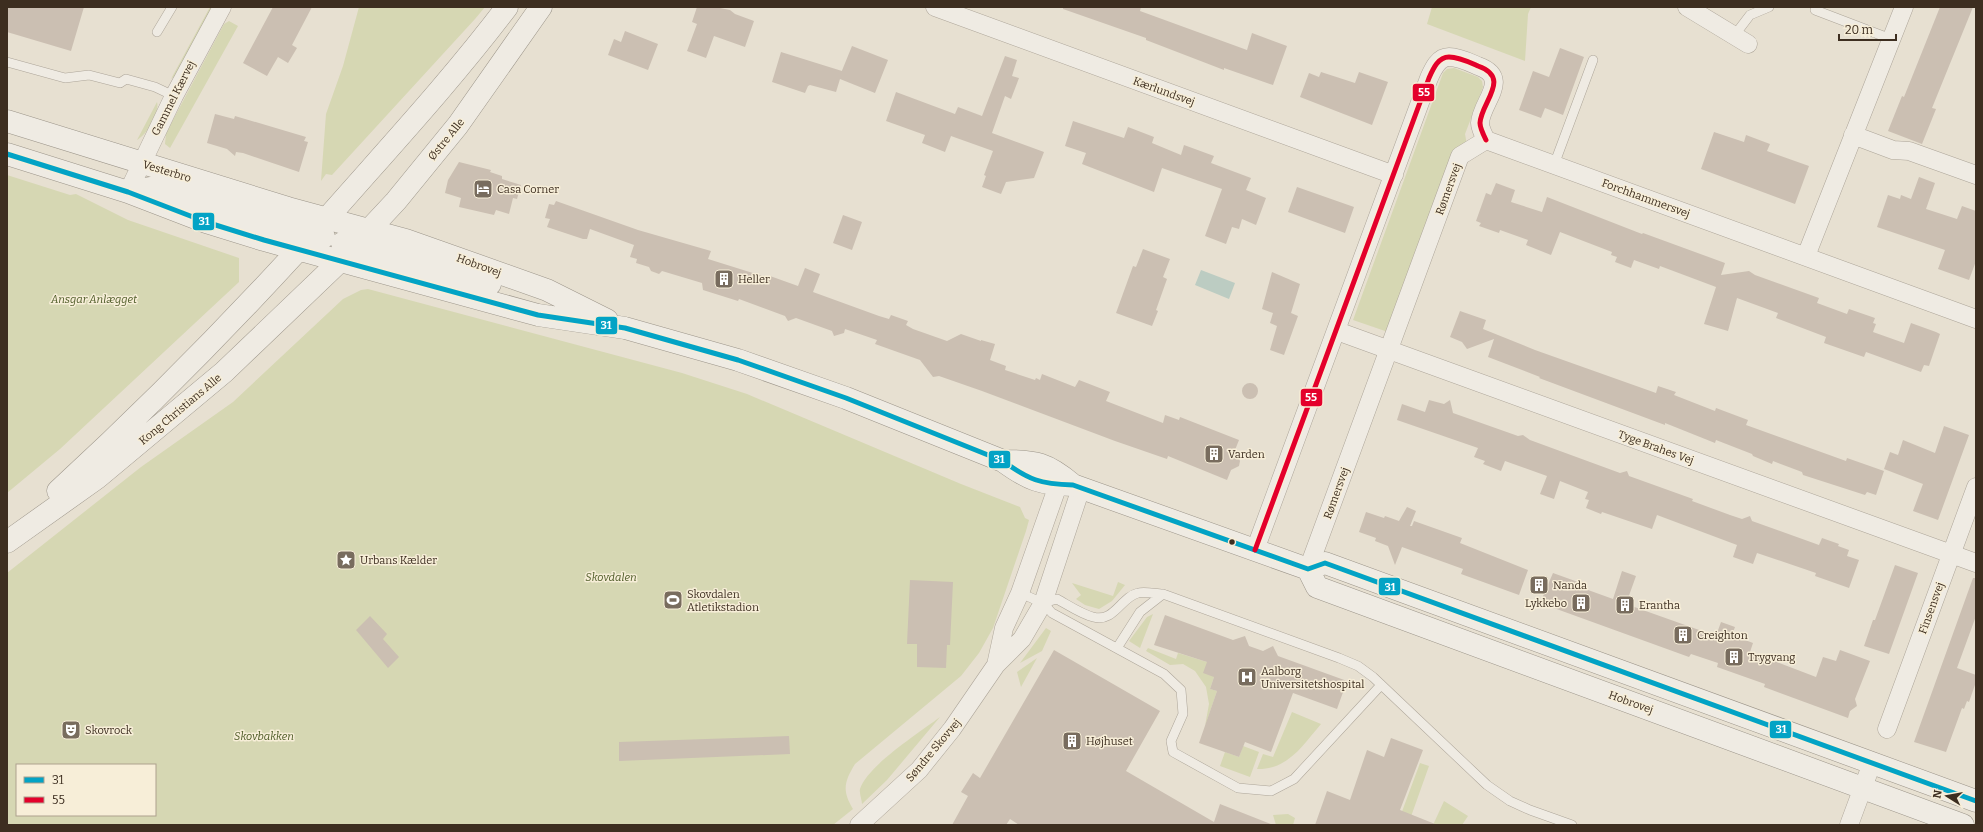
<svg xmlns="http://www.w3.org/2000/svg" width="1983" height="832" font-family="Bitter,serif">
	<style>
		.green { fill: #d6d7b3; fill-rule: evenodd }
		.water { fill: #bcccc2 }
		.building { fill: #cbbfb2 }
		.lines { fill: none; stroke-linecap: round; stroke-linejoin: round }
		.lane-casing { stroke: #ada599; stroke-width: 10 }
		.street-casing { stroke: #ada599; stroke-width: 19 }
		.secondary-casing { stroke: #9c958a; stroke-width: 23 }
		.lane { stroke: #efebe3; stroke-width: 9 }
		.street { stroke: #efebe3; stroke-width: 18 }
		.secondary { stroke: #efebe3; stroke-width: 22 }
		.bus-1-casing { stroke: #f7eed8; stroke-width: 8 }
		.bus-2-casing { stroke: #f7eed8; stroke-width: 8 }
		.bus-1 { stroke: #03a3c5; stroke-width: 5 }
		.bus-2 { stroke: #e4002b; stroke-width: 5 }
		.bus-dot { fill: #3d2e20; stroke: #f7eed8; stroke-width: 1.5 }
		.labels { text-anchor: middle; stroke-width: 3; stroke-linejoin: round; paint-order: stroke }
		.street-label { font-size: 11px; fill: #3d2e20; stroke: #f7eed8 }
		.poi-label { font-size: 11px; fill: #3d2e20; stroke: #f7eed8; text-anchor: start }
		.park-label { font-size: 11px; font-style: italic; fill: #4d5a26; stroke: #f7eed8 }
		.line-badge { stroke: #f7eed8; stroke-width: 1.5 }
		.badge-label { font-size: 11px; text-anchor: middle; font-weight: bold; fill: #fff }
	</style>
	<rect width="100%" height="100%" fill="#e7e0d1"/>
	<path class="green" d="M210,7H214L176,75L171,79Z
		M359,7H485L475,19L332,175L326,174L321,181L326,114L343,66Z
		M1432,7H1531L1528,14L1525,61L1427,24Z
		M229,21L238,26L170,148L165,144L166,133L224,24Z
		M1454,68L1478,77L1482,81L1483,87L1465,134L1467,145L1388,332L1353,320L1443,73L1447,69Z
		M157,102C160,113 147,135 137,140Z
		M7,175L70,195L76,194L128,220L239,258V282L60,449L7,493Z
		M368,289L682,373L747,394L961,484L1020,507L1025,518L1029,520L1026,531L993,628L979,653L961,676L855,764C844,782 842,791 853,809L833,825H7V573L141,467L233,402L343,299L361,290ZM17,765H155V815H17Z
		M1118,582L1125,585L1112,601L1099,609L1085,605L1076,599L1081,595L1072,583L1113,596Z
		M1153,614L1140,648L1129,641L1147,617Z
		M1046,628L1051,631L1042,651L1020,663Z
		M1148,648L1176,659L1178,653L1207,662L1214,677L1210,689L1217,691L1205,726L1209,704L1206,687L1195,671L1183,664L1170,665L1146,651Z
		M1037,658L1021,687L1017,672Z
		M1292,712L1321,724C1303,745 1288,770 1257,769L1263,754L1273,757Z
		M940,717L887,780L862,804C862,800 859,793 860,789C868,765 919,733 940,717Z
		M1243,746L1259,752L1250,777L1220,766L1225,752L1239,757Z
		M1420,763L1429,766L1408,825H1397Z
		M1444,801L1468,816L1462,825H1433Z
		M1288,814L1295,818L1293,825H1276L1273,815Z"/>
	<path class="water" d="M1201,270L1235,283L1229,299L1195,285Z"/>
	<path class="building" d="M7,7H84L71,51L7,32Z
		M273,7H312L292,45L297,48L288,63L278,57L267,76L243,63Z
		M697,7H715L730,10L735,14L754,21L745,47L714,36L706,58L687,51L697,24L692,22Z
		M1063,7H1141L1140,11L1247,50L1252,33L1287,46L1273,85L1224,68V70L1146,40V38L1063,9Z
		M1940,7H1973L1932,108L1936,109L1922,144L1888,131L1902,96L1904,97Z
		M625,31L658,44L648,70L608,55L614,39L621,42Z
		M852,46L888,60L875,93L840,79L836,92L810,85L808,86L805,93L772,82L781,52L842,71L841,73Z
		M1560,48L1584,57L1563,115L1545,108L1541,118L1519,110L1533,71L1549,77Z
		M1005,56L1017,60L1012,76L1019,78L1011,99L1005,96L992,133L1044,152L1034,178L1006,182L1001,194L982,187L986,176L984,175L993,151L951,136L945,152L922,143L925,135L886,121L896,92L955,114L958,107L982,116Z
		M1321,72L1355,83L1359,72L1388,82L1372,125L1300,97L1309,73L1319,77Z
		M215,114L234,119L235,116L306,137L304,141L308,142L299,172L243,153L236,152L235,156L227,149L207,143Z
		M1073,121L1124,138L1128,127L1154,137L1152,143L1181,155L1184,145L1214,156L1211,163L1251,178L1246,190L1266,198L1256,225L1242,219L1239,229L1232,227L1226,244L1205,236L1222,189L1162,168L1154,192L1082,164L1086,153L1065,146Z
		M1714,132L1744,142L1746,135L1770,144L1767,151L1809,166L1795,204L1701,169Z
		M459,162L491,170L490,172L502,176V179L521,185L517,199L513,198L509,214L496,210L494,215L459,207L461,198L445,193L448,180Z
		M1919,177L1935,183L1926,209L1957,219L1962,206L1976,211V261L1969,280L1938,269L1945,250L1877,227L1888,195L1900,199L1901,195L1911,199Z
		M1496,183L1515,190L1511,202L1542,212L1547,197L1642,234L1643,233L1725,263L1721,275L1749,271L1755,275L1819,298L1817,303L1847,314L1849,309L1875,318L1873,323L1876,324L1873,332L1904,343L1911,323L1936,332L1940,334L1929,366L1924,365L1921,372L1866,352L1864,357L1824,343L1826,337L1776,318L1778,313L1737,298L1728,331L1704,324L1716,287L1660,266L1659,269L1634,260L1631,268L1615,262L1617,257L1611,255L1612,252L1560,232L1551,255L1526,245L1528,240L1500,230L1499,233L1479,226L1481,223L1476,221L1486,193L1491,195Z
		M1297,187L1354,207L1345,233L1288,212Z
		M556,201L638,230L711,251L708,259L769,278L770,276L798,286L805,268L820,274L813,292L879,316L889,319L891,315L908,321L906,325L913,329L947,341L961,334L981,341V340L995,344L990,360L1006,366L1005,370L1035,380L1036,378L1040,380L1042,374L1075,387L1079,380L1110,392L1106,401L1163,423L1165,415L1179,420L1180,417L1239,440L1235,450L1240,461L1239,466L1231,470L1227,480L1168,456L1167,459L1115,441L982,391L939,376L933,377L920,360L875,344L877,340L845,329L844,333L834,336L832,331L796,318L788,321L785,316L739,299L738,301L703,290L702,283L662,271L659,274L651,271L649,267L636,263L637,259L630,257L634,245L590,229L587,239H583L547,227L550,219L545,218L549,204L554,205Z
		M843,215L862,222L852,250L833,243Z
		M1143,249L1170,259L1163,277L1167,279L1156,310L1158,311L1152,326L1116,313L1133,266L1136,267Z
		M1272,272L1300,284L1291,313L1298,316L1284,355L1270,350L1277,326L1270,323L1273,313L1262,309Z
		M1460,311L1486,320L1483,329L1535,350L1656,393L1658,386L1676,392L1674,395L1715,411L1716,408L1748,420L1746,425L1846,461L1847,458L1884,471L1876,495L1867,492L1865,495L1803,475L1802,472L1773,461L1772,464L1753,456L1752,454L1716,440L1715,443L1665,423V425L1539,378L1540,377L1488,357L1494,339L1467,349L1462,342L1450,337Z
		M1242 391a8 8 0 1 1 16 0a8 8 0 1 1-16 0Z
		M1429,400L1444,404L1450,400L1453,413L1518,436L1523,435L1530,440L1620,473L1627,471L1629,476L1693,499L1692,501L1730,515L1742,519L1750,516L1752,521L1819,545L1822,538L1839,544L1838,546L1849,550L1847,556L1859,560L1849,588L1815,576L1816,573L1757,553L1753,564L1733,557L1737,545L1657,515L1652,529L1602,512L1601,514L1586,508L1589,500L1585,499L1588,492L1560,481L1554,499L1540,494L1547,476L1505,461L1501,471L1483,464L1485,461L1474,457L1478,448L1397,420L1402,404L1425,412Z
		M1944,426L1969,435L1938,520L1913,511L1923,484L1884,469L1890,452L1898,455L1903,440L1935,453Z
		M1407,507L1416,511L1410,526H1412L1414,521L1462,538L1460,543L1528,570L1519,595L1461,574L1463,569L1402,547L1395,565L1388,546L1375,541L1376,538L1359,532L1366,512L1384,518L1385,516L1399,521Z
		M1895,565L1918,573L1889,654L1864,646L1873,620H1875Z
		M1622,571L1636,576L1626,604L1716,636L1721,622L1735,627L1732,635L1753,643L1750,652L1816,677L1823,657L1836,661L1840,650L1870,661L1855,699L1857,706L1850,711L1848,718L1764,687L1765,684L1717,667L1718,663L1691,654L1689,657L1540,603L1553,573L1578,582L1577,586L1613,599Z
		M1973,578H1976V616L1957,668L1976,675V682L1969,702L1967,701L1964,709L1962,708L1946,752L1914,742Z
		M910,580L953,582L950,645H947L946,668L917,667V644H907Z
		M1165,615L1233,640L1245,636L1249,646L1263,651L1273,646L1278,656L1347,681L1337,709L1293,693L1271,752L1245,742L1239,757L1199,743L1217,691L1210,689L1214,677L1203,673L1207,662L1154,645Z
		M370,616L387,634L383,639L399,657L388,668L356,630Z
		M1054,650L1160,711L1126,771L1214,822L1220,804L1273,825H1019L1010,819L1006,825H952L968,796L961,792L973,773L980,778Z
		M789,736L790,754L619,761V742Z
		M1391,738L1423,750L1400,810L1435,824V825H1315L1327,791L1350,800L1367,750L1384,757Z"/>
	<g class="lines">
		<g class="lane-casing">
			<path id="lane" d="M1815,10L1891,39
				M157,32L172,7
				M1734,36L1750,15L1769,7
				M7,62L65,78L89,75L120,83L126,79L155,87L174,96
				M1554,165L1593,60
				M1020,593L1043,603L1052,613L1164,674L1181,690L1183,714L1171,741L1173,752L1238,788L1271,791L1294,779L1381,685
				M1043,603L1057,599C1068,605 1081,614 1093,617C1114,623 1121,597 1138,593C1145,591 1156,594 1163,594L1339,658L1358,666L1373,677L1487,785L1510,801L1530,810L1572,825
				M1117,648L1140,612L1163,594"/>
		</g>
		<g class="street-casing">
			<path id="street" d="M935,7L1394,175
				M1687,7L1748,44
				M1853,135L1893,150L1909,151L1976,175
				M1486,140L1976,319
				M128,192L174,96L222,7
				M1806,256L1904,7
				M1337,331L1976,563
				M1255,550L1429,78C1433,69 1438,57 1449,57C1459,57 1469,62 1478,66C1512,78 1481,102 1480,123C1480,128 1484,136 1486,140
				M1308,569L1460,156L1486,140
				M996,665L1004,628L1020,593L1058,485
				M1887,729L1976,487
				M859,825L919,770L952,729L996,665L1022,639L1043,603L1081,488
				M1849,825L1872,763"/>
		</g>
		<g class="secondary-casing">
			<path id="secondary" d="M7,121L288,208L406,240L547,290L607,320
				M7,154L128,192L206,222L264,240L538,315L625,328L738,360L846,398L1003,461C1029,480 1040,484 1073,485L1308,569L1325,563L1976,801
				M144,189L156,187L311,236L324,237
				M342,243L355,244L490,284
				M1003,461C1036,461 1047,463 1073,485
				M58,491C167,391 270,284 368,172C416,118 463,65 507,7
				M7,542L97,478L224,372L340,261L396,201L458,125L541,7
				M1308,569L1317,587L1963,825"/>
		</g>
		<use href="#lane" class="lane"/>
		<use href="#street" class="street"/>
		<use href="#secondary" class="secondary"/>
		<g class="bus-1-casing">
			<path id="bus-1" d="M7,154L128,192L206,222L264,240L538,315L625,328L738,360L846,398L1003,461C1029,480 1040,484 1073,485L1308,569L1325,563L1976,801"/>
		</g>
		<g class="bus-2-casing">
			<path id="bus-2" d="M1255,550L1429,78C1433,69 1438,57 1449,57C1459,57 1469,62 1478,66C1512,78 1481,102 1480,123C1480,128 1484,136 1486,140"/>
		</g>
		<use href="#bus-1" class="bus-1"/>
		<use href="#bus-2" class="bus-2"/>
	</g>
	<defs>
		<g id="hotel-square" transform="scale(1)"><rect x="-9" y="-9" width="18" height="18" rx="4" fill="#786c5e" stroke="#f7eed8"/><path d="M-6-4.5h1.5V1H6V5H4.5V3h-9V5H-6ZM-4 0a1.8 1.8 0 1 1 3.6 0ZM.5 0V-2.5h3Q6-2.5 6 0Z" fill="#fff"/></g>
		<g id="building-square" transform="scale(1)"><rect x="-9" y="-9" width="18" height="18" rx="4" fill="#786c5e" stroke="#f7eed8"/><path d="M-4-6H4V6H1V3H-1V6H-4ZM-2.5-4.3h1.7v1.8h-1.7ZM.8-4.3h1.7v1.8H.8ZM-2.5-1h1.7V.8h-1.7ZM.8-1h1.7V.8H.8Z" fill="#fff"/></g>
		<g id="sight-square" transform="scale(1)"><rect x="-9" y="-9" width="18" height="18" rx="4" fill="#786c5e" stroke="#f7eed8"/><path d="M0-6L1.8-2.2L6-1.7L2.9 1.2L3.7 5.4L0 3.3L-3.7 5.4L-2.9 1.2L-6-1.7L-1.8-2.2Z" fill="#fff"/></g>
		<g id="stadium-square" transform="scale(1)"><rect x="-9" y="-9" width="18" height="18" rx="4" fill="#786c5e" stroke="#f7eed8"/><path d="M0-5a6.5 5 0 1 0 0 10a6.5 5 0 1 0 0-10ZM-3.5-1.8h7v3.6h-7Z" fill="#fff"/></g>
		<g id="hospital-square" transform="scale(1)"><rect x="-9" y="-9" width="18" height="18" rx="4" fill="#786c5e" stroke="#f7eed8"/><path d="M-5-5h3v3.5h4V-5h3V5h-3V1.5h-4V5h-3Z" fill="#fff"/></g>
		<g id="theatre-square" transform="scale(1)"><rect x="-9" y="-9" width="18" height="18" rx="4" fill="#786c5e" stroke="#f7eed8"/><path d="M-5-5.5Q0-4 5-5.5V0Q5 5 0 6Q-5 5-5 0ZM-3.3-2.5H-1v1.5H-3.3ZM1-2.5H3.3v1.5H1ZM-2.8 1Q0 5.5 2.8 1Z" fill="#fff"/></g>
	</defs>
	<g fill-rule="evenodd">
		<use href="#hotel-square" x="483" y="189"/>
		<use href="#building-square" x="724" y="279"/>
		<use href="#building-square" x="1214" y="454"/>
		<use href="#sight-square" x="346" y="560"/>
		<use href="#building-square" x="1539" y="585"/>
		<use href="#stadium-square" x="673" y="600"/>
		<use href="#building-square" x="1581" y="603"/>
		<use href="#building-square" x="1625" y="605"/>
		<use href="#building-square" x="1683" y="635"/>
		<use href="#building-square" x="1734" y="657"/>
		<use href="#hospital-square" x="1247" y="677"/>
		<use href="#theatre-square" x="71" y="730"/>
		<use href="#building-square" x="1072" y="741"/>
	</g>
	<circle class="bus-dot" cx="1232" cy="542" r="3.5"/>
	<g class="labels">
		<g class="street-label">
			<text transform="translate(1164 91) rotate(20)" y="4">Kærlundsvej</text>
			<text transform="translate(173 98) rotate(-63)" y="4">Gammel Kærvej</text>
			<text transform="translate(446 139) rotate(-51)" y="4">Østre Alle</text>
			<text transform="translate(167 171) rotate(17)" y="4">Vesterbro</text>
			<text transform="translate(1448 189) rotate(-70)" y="4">Rømersvej</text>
			<text transform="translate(1646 198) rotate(20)" y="4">Forchhammersvej</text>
			<text transform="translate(479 265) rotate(20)" y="4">Hobrovej</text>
			<text transform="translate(180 409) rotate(-40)" y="4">Kong Christians Alle</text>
			<text transform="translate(1656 447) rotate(20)" y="4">Tyge Brahes Vej</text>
			<text transform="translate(1336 493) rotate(-70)" y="4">Rømersvej</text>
			<text transform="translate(1931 608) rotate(-70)" y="4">Finsensvej</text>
			<text transform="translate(1631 702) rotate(20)" y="4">Hobrovej</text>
			<text transform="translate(933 750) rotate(-50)" y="4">Søndre Skovvej</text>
		</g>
		<g class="poi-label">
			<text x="497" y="193">Casa Corner</text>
			<text x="738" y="283">Heller</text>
			<text x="1228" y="458">Varden</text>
			<text x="360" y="564">Urbans Kælder</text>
			<text x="1553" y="589">Nanda</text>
			<text x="687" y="598">Skovdalen<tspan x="687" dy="13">Atletikstadion</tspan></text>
			<text x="1567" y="607" text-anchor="end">Lykkebo</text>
			<text x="1639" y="609">Erantha</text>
			<text x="1697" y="639">Creighton</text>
			<text x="1748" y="661">Trygvang</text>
			<text x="1261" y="675">Aalborg<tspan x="1261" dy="13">Universitetshospital</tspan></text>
			<text x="85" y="734">Skovrock</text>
			<text x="1086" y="745">Højhuset</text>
		</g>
		<g class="park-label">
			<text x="94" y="303">Ansgar Anlægget</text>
			<text x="611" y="581">Skovdalen</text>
			<text x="264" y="740">Skovbakken</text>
		</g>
	</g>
	<g class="line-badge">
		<rect x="1412" y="83" width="23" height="19" rx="4" fill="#e4002b"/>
		<rect x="192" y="212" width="23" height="19" rx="4" fill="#03a3c5"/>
		<rect x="595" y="316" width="23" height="19" rx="4" fill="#03a3c5"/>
		<rect x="1300" y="388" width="23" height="19" rx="4" fill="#e4002b"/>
		<rect x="988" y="450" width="23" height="19" rx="4" fill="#03a3c5"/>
		<rect x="1378" y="577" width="23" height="19" rx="4" fill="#03a3c5"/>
		<rect x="1769" y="720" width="23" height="19" rx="4" fill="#03a3c5"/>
	</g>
	<g class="badge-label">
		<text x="1424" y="96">55</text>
		<text x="204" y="225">31</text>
		<text x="606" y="329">31</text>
		<text x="1311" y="401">55</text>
		<text x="999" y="463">31</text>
		<text x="1390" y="591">31</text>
		<text x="1781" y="733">31</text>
	</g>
	<rect width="1983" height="832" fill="none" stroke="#3d2e20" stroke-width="16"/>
	<rect x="16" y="764" width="140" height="52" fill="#f7eed8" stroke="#ada18e"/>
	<rect x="24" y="777" width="20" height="6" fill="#03a3c5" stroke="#ada18e"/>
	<text x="52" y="784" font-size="12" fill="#3d2e20">31</text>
	<rect x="24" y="797" width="20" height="6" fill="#e4002b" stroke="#ada18e"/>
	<text x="52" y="804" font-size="12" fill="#3d2e20">55</text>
	<g transform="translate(1947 796) rotate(281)" stroke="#f7eed8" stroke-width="3" paint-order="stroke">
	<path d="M0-3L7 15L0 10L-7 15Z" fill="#3d2e20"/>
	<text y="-6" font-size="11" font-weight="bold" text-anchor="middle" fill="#3d2e20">N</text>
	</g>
	<path d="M1839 34v6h57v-6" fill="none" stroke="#3d2e20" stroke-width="2"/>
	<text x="1845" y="34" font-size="12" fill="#3d2e20" stroke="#f7eed8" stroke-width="3" paint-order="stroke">20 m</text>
</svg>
